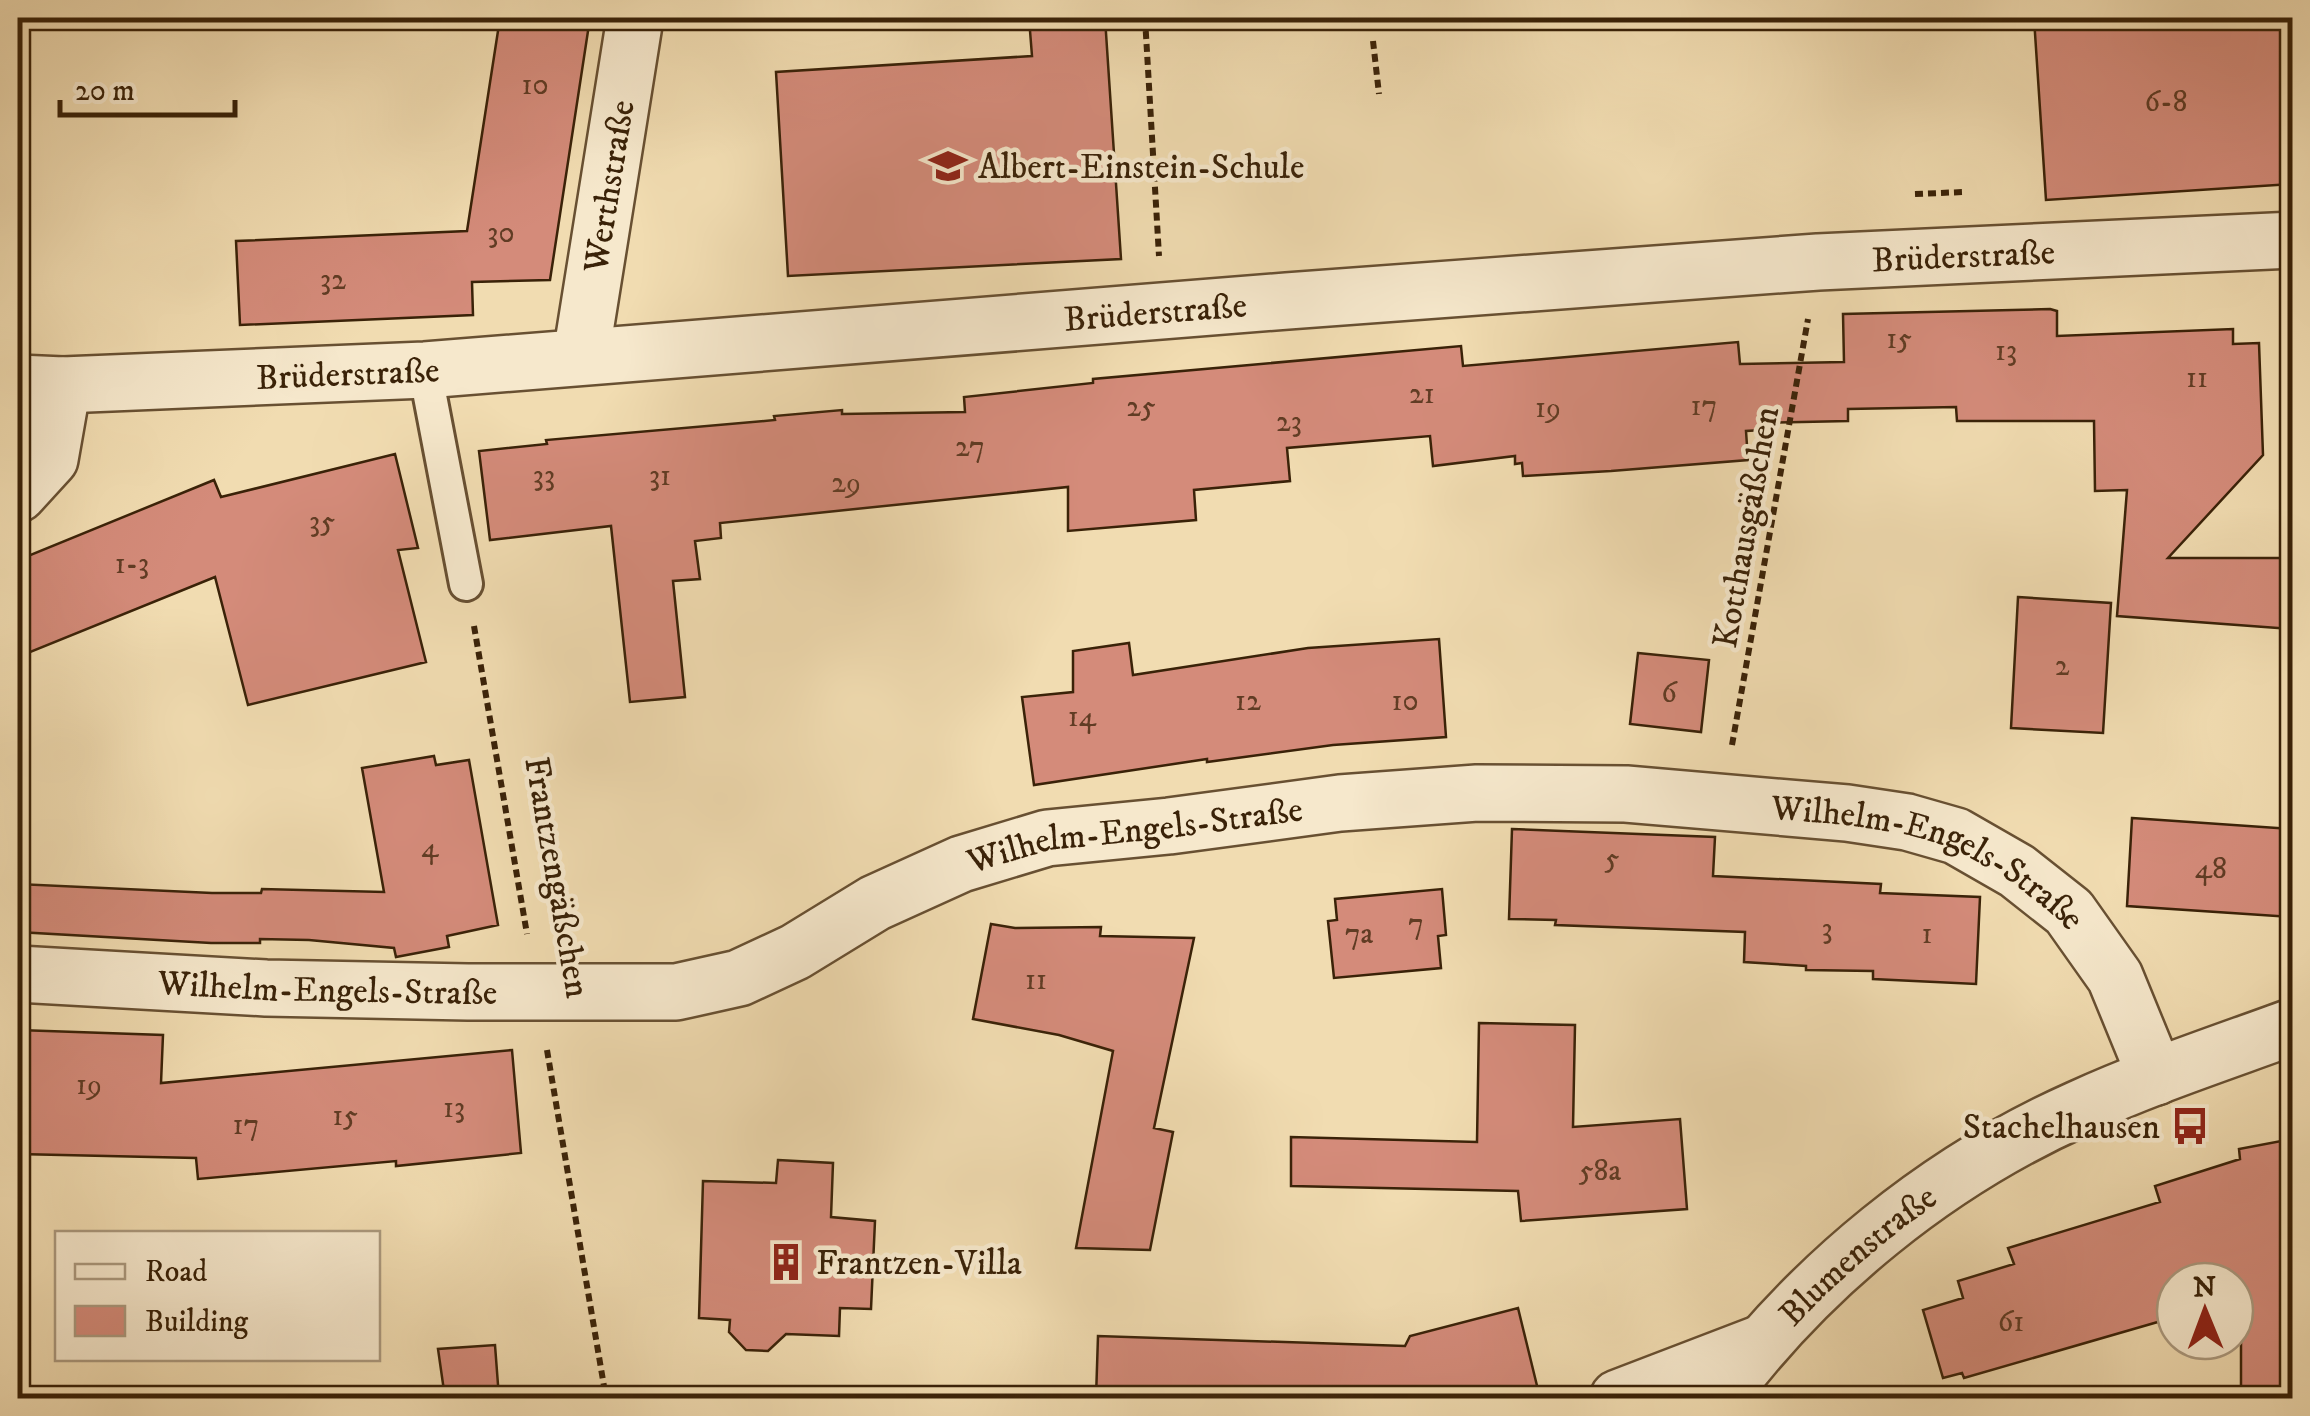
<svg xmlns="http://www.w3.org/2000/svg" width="2310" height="1416" font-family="'IM FELL DW Pica',serif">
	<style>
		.building { fill: #d48b7a; stroke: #3a2208; stroke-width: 2.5 }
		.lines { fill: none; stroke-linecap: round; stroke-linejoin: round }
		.service-casing { stroke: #685032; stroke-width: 38 }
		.minor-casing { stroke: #685032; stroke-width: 60 }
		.tertiary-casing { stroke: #685032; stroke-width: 60 }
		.path { stroke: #3a2208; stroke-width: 6; stroke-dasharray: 8 5; stroke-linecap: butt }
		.service { stroke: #f6e8cc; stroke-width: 32 }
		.minor { stroke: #f6e8cc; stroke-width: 55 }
		.tertiary { stroke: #f6e8cc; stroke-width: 55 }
		.labels { text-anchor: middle; stroke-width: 9; stroke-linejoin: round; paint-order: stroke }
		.number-label { font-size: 30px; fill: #603c24 }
		.poi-label { font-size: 35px; fill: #3a2208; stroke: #f6e8cc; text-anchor: start }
		.street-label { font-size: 35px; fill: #3a2208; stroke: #f6e8cc }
	</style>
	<rect width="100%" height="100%" fill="#f1dcb1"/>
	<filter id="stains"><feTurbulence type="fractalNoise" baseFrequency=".002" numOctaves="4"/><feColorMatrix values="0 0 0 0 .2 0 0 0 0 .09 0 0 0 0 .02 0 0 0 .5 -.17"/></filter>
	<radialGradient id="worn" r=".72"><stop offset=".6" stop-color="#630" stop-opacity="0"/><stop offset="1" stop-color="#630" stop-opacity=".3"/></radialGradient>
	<path class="building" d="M500,18H590L550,280L472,282L473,315L240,325L236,241L467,231Z
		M1029,18H1105L1121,259L788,276L776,72L1032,56Z
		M2034,18H2292V184L2046,200Z
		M2050,309L2057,311V336L2233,329V344L2259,343L2263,455L2168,558H2292V629L2117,616L2127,490L2095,491L2094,421H1957L1956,407L1848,409V421L1761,423L1762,430L1746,431L1748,460L1611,471L1523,476L1522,463L1515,464V456L1433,466L1430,436L1287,448L1290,481L1194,490L1196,520L1068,531V487L720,523L721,538L695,541L700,579L673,581L685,697L630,702L611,526L490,540L479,451L547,444L546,440L775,420L774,416L842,410V414L965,412L964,397L1093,383V379L1461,346L1463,366L1738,342L1740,364L1844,362L1843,314Z
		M395,454L418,548L398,550L426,662L248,705L215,577L18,657V560L214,480L221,497Z
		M2018,597L2111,603L2103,733L2011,728Z
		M1439,639L1446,737L1333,745L1207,762V759L1034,785L1022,697L1073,692V651L1129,643L1133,675L1308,648Z
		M1638,653L1709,660L1701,732L1630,724Z
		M434,756L436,765L469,760L498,925L447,936L449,947L396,957L394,948L309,940L260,939V943H211L18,932V884L212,893H261L262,889L384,892L362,768Z
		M2132,818L2292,829V917L2127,906Z
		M1512,829L1715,837L1713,876L1881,884L1880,893L1980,897L1976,984L1873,979V971L1806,970V966L1744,962L1745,932L1555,925L1556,920L1509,919Z
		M1442,889L1446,935L1438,936L1441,968L1334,978L1328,921L1337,920L1335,899Z
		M991,924L1015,928L1101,927L1100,936L1194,938L1154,1128L1173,1132L1150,1250L1076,1248L1113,1051L1059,1035L973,1019Z
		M1479,1023L1575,1025L1573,1127L1680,1119L1687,1209L1521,1221L1518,1191L1291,1186V1137L1477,1142Z
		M18,1030L163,1035L161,1083L512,1050L521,1153L396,1166V1161L198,1179L196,1158L18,1154Z
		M2292,1139V1398H2241V1298L2235,1299V1281H2175V1317L1964,1378L1962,1373L1943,1378L1923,1310L1963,1298L1958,1281L2014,1264L2008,1248L2160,1202L2155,1186L2240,1159L2239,1149Z
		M778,1160L833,1163L831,1217L875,1221L871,1309L840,1308L839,1336L786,1334L768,1351L746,1350L729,1332L730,1320L699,1318L703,1181L776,1183Z
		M1518,1308L1540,1398H1096L1098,1336L1405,1346L1410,1336Z
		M495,1345L499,1398H445L438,1349Z"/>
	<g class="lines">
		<g class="service-casing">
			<path id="service" d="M425,370L466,584"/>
		</g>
		<g class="minor-casing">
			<g id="minor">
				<path id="s1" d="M581,356L635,18"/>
				<path id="s2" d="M18,383L63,385L425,370L1287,301L1818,262L2292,240"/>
				<path d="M18,494L50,459L63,385"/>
				<path id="s3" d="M18,974L266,988L468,992H676L739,978L795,952L875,903L961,864L1047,838L1169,826L1340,803L1477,793L1626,794L1847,813L1907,822L1956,836L2017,871L2069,912L2115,977L2156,1077"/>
			</g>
		</g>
		<g class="tertiary-casing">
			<g id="tertiary">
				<path d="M1618,1398L1759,1344"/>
				<path id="s4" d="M1719,1398C1811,1275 1937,1172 2078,1109C2148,1077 2221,1053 2292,1027"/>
			</g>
		</g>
		<path class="path" d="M1145,18L1159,256
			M1373,41L1379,94
			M1915,194L1964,192
			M474,626L527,934
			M1732,745L1808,319
			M547,1050L606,1398"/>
		<use href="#service" class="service"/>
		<use href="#minor" class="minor"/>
		<use href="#tertiary" class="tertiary"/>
	</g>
	<defs>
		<g id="school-bare" transform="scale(3)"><path d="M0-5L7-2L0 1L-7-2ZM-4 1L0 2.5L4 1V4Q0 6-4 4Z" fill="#8f2418" stroke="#f6e8cc" stroke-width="2.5" paint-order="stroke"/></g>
		<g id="bus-bare" transform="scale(3)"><path d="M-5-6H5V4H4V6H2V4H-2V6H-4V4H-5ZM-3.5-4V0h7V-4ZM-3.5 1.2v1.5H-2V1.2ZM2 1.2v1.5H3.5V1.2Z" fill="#8f2418" stroke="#f6e8cc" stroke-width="2.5" paint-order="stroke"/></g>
		<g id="building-bare" transform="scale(3)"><path d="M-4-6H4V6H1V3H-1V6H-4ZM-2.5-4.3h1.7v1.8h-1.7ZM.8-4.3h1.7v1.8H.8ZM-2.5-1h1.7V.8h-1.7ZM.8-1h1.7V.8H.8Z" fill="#8f2418" stroke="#f6e8cc" stroke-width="2.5" paint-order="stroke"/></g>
	</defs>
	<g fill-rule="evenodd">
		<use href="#school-bare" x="948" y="166"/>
		<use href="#bus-bare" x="2190" y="1126"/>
		<use href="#building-bare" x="786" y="1262"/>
	</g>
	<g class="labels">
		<g class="number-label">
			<text x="535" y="94">10</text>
			<text x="2166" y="111">6-8</text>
			<text x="501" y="242">30</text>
			<text x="333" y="289">32</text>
			<text x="1899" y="348">15</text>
			<text x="2006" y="360">13</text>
			<text x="2197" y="387">11</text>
			<text x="1422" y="403">21</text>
			<text x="1704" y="415">17</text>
			<text x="1141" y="416">25</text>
			<text x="1548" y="417">19</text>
			<text x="1289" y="431">23</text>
			<text x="970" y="456">27</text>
			<text x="544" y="485">33</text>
			<text x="660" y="485">31</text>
			<text x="846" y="492">29</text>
			<text x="322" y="531">35</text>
			<text x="132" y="573">1-3</text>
			<text x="2062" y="675">2</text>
			<text x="1669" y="702">6</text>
			<text x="1248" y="710">12</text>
			<text x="1405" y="710">10</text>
			<text x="1082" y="726">14</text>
			<text x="430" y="857">4</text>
			<text x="1612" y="868">5</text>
			<text x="2211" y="878">48</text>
			<text x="1416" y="933">7</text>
			<text x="1827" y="938">3</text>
			<text x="1359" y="943">7a</text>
			<text x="1927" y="943">1</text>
			<text x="1036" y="989">11</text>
			<text x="89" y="1094">19</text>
			<text x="454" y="1117">13</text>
			<text x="345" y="1125">15</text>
			<text x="246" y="1134">17</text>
			<text x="1600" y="1180">58a</text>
			<text x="2011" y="1331">61</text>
		</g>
		<g class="poi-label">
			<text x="978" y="178">Albert-Einstein-Schule</text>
			<text x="2160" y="1138" text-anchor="end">Stachelhausen</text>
			<text x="816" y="1274">Frantzen-Villa</text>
		</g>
		<g class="street-label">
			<text dy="12" stroke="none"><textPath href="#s1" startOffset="172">Werthstraße</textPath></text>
			<text dy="12" stroke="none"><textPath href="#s2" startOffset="1950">Brüderstraße</textPath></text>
			<text dy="12" stroke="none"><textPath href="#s2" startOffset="1140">Brüderstraße</textPath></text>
			<text dy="12" stroke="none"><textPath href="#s2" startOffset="330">Brüderstraße</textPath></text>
			<text transform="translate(1745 527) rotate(-80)" y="12">Kotthausgäßchen</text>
			<text dy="12" stroke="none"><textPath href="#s3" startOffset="1150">Wilhelm-Engels-Straße</textPath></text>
			<text dy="12" stroke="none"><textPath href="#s3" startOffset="1960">Wilhelm-Engels-Straße</textPath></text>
			<text transform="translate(558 877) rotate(80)" y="12">Frantzengäßchen</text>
			<text dy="12" stroke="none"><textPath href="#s3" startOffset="310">Wilhelm-Engels-Straße</textPath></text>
			<text dy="12" stroke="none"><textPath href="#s4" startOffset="200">Blumenstraße</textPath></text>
		</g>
	</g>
	<rect width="2310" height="1416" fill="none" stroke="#f1dcb1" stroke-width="60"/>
	<rect x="20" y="20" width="2270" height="1376" fill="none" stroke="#3a2208" stroke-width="5"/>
	<rect x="30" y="30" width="2250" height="1356" fill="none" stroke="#3a2208" stroke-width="2.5"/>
	<rect x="55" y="1231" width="325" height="130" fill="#f6e8cc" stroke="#ab997e" stroke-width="2.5"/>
	<rect x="75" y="1264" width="50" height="15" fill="#f6e8cc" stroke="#ab997e" stroke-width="2.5"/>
	<text x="145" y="1281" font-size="30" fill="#3a2208">Road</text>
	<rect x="75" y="1306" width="50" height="30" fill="#d48b7a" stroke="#ab997e" stroke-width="2.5"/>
	<text x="145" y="1331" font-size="30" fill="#3a2208">Building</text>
	<g transform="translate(2205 1311) rotate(359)"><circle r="48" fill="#f6e8cc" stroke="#ab997e" stroke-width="2.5"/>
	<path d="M0-8L18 38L0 25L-18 38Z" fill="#8f2418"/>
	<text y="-15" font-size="28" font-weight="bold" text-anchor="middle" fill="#3a2208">N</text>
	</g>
	<path d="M60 100v15h175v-15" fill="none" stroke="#3a2208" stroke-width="5"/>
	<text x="75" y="100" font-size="30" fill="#3a2208" stroke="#f6e8cc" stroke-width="8" paint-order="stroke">20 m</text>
	<rect width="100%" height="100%" filter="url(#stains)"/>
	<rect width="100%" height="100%" fill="url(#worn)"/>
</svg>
